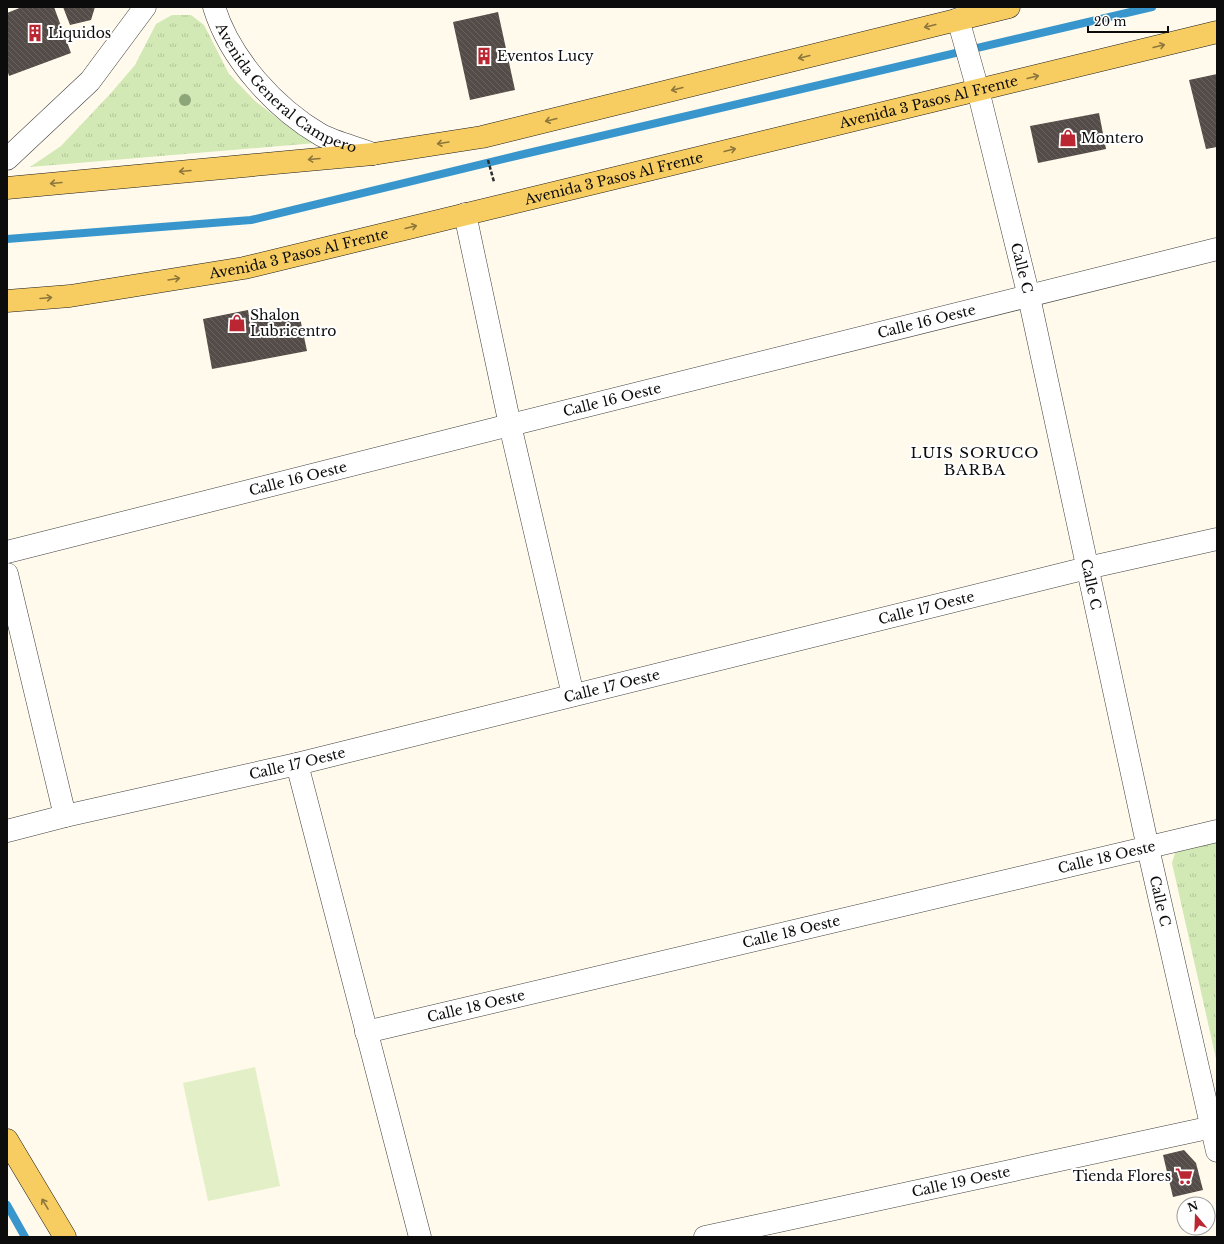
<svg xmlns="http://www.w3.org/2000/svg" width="1224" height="1244" font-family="'Libre Baskerville',serif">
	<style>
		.grass { fill: url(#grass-tufts) }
		.pitch { fill: #e3efc7 }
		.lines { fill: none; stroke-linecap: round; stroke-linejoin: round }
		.stream { stroke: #3896cc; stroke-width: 8 }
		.building { fill: url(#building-back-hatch) }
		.minor-casing { stroke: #3f3f3f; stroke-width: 23 }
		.major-casing { stroke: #1d1d1d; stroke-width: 23 }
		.path { stroke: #2e2e2e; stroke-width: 2.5; stroke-dasharray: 4 2; stroke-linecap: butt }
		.minor { stroke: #fff; stroke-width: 22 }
		.major { stroke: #f7cd62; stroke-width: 22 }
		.tree { fill: #8ca67a }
		.oneway { stroke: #8d763b }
		.labels { text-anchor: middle; stroke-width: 4; stroke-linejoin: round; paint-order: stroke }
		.poi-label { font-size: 14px; fill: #0c0c0c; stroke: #fff; text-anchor: start }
		.street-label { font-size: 14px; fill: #0c0c0c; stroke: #fff }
		.neighbourhood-label { font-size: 15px; letter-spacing: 1px; fill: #0c0c0c; stroke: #fff }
	</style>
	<defs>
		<pattern id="grass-tufts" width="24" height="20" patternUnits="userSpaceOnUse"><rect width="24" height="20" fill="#d2e8b5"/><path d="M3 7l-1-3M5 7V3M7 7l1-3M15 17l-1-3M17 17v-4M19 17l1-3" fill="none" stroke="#b3c69a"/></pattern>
		<pattern id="building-back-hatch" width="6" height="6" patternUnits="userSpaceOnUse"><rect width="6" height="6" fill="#544c48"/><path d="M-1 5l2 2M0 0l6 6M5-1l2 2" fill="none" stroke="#68615e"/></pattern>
	</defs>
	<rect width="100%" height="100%" fill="#fffaeb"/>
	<path class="grass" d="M172,15H191L204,25L229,74L255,101L290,128L316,143L30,167L61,146L111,93L135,65L156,24Z
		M1217,840V1063L1172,863L1175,853L1182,848Z"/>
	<path class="pitch" d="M255,1067L280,1186L208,1201L183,1083Z"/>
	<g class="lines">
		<path class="stream" d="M7,239L251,220L520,155L1152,7
			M7,1205L25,1237"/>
	</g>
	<path class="building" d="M22,7H54L71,53L9,76L7,69V13Z
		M63,7H95L91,20L70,25Z
		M498,12L515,90L470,100L453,22Z
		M1217,74V147L1206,149L1189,80Z
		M1099,113L1106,149L1038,163L1030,126Z
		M248,310L250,323L299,313L307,351L212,369L203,319Z
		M1184,1150L1196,1163L1203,1190L1173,1197L1163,1155Z"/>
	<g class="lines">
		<g class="minor-casing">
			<g id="minor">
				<path id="s1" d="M214,7C230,59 275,108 321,135C334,142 358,148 373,154"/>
				<path id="s2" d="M958,19L978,90L1029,297L1148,848L1217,1151"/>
				<path d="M7,159L90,81L145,7"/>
				<path d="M465,214L510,425L573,695"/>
				<path id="s3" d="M7,552L510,425L1217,249"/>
				<path d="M7,574L65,816"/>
				<path d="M297,764L420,1237"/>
				<path id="s4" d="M7,831L65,816L297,764L1087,568L1217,539"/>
				<path id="s5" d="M366,1032L1217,831"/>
				<path id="s6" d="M705,1237L1217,1126"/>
			</g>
		</g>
		<g class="major-casing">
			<g id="major">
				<path d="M7,188L373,154L482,137L1009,7"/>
				<path id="s7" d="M7,301L70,296L244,268L1217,32"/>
				<path d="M7,1140L65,1237"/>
			</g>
		</g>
		<path class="path" d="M488,160L494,182"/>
		<use href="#minor" class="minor"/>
		<use href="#major" class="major"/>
	</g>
	<circle class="tree" cx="185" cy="100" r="6"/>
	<defs><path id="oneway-shaft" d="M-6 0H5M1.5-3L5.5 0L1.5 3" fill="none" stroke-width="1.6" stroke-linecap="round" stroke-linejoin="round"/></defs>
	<g class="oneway">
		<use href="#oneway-shaft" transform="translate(930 26) rotate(166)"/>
		<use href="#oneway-shaft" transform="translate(1159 46) rotate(-14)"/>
		<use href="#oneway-shaft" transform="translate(804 57) rotate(166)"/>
		<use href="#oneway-shaft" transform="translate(1033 77) rotate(-14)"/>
		<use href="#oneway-shaft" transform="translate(677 89) rotate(166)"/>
		<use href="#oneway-shaft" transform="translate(551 120) rotate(166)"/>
		<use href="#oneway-shaft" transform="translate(443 143) rotate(171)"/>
		<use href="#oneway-shaft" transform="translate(730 150) rotate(-14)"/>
		<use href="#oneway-shaft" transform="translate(314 159) rotate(175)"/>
		<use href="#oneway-shaft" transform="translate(185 171) rotate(175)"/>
		<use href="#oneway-shaft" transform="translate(56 183) rotate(175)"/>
		<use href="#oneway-shaft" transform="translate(411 227) rotate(-14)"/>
		<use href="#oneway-shaft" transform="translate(174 279) rotate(-9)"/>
		<use href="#oneway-shaft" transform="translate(46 298) rotate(-5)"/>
		<use href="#oneway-shaft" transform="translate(45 1204) rotate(-121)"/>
	</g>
	<defs>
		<g id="building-bare" transform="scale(1.38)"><path d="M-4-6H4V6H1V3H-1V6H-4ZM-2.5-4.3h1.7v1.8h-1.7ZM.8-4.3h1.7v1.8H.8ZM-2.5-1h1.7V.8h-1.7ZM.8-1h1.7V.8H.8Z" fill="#ba2632" stroke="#fff" stroke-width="2.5" paint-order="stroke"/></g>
		<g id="shop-bare" transform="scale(1.38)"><path d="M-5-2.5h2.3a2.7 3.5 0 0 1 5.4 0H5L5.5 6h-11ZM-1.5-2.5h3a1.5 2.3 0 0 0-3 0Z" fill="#ba2632" stroke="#fff" stroke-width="2.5" paint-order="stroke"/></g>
		<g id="supermarket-bare" transform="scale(1.38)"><path d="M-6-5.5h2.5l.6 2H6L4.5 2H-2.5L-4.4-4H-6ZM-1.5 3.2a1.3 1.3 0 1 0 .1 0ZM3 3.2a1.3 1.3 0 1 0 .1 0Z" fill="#ba2632" stroke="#fff" stroke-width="2.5" paint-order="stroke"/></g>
	</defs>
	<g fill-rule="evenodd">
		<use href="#building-bare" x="35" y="33"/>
		<use href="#building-bare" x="484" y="56"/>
		<use href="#shop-bare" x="1068" y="138"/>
		<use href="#shop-bare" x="237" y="323"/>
		<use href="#supermarket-bare" x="1184" y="1176"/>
	</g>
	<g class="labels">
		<g class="poi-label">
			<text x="48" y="38">Liquidos</text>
			<text x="497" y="61">Eventos Lucy</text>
			<text x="1081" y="143">Montero</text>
			<text x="250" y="320">Shalon<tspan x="250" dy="16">Lubricentro</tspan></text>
			<text x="1171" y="1181" text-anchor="end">Tienda Flores</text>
		</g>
		<g class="street-label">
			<text dy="5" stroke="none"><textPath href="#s1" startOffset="113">Avenida General Campero</textPath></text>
			<text dy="5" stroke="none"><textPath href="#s7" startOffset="944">Avenida 3 Pasos Al Frente</textPath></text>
			<text dy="5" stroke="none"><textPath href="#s7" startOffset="620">Avenida 3 Pasos Al Frente</textPath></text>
			<text dy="5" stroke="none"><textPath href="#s7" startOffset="296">Avenida 3 Pasos Al Frente</textPath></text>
			<text dy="5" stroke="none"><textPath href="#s2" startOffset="257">Calle C</textPath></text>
			<text dy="5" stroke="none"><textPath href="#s3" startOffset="948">Calle 16 Oeste</textPath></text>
			<text dy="5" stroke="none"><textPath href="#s3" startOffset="624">Calle 16 Oeste</textPath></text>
			<text dy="5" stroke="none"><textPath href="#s3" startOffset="300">Calle 16 Oeste</textPath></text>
			<text dy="5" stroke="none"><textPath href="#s2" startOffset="581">Calle C</textPath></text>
			<text dy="5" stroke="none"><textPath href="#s4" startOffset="946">Calle 17 Oeste</textPath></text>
			<text dy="5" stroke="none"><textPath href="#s4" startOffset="622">Calle 17 Oeste</textPath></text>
			<text dy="5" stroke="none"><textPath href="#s4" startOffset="298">Calle 17 Oeste</textPath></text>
			<text dy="5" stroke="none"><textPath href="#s5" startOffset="761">Calle 18 Oeste</textPath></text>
			<text dy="5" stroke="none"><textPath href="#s2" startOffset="905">Calle C</textPath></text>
			<text dy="5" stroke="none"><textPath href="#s5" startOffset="437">Calle 18 Oeste</textPath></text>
			<text dy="5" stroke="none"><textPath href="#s5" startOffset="113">Calle 18 Oeste</textPath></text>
			<text dy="5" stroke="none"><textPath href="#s6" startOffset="262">Calle 19 Oeste</textPath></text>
		</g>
		<g class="neighbourhood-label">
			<text x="975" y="458">LUIS SORUCO<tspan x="975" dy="17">BARBA</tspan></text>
		</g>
	</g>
	<rect width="1224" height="1244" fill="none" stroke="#0c0c0c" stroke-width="16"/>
	<g transform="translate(1196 1216) rotate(341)"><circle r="19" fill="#ffffff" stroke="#9e9e9e"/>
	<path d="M0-3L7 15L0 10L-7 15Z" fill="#ba2632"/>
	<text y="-6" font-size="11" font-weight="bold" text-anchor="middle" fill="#0c0c0c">N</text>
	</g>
	<path d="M1088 26v6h80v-6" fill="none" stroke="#0c0c0c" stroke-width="2"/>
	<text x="1094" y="26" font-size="12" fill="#0c0c0c" stroke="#ffffff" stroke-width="3" paint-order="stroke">20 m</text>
</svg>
